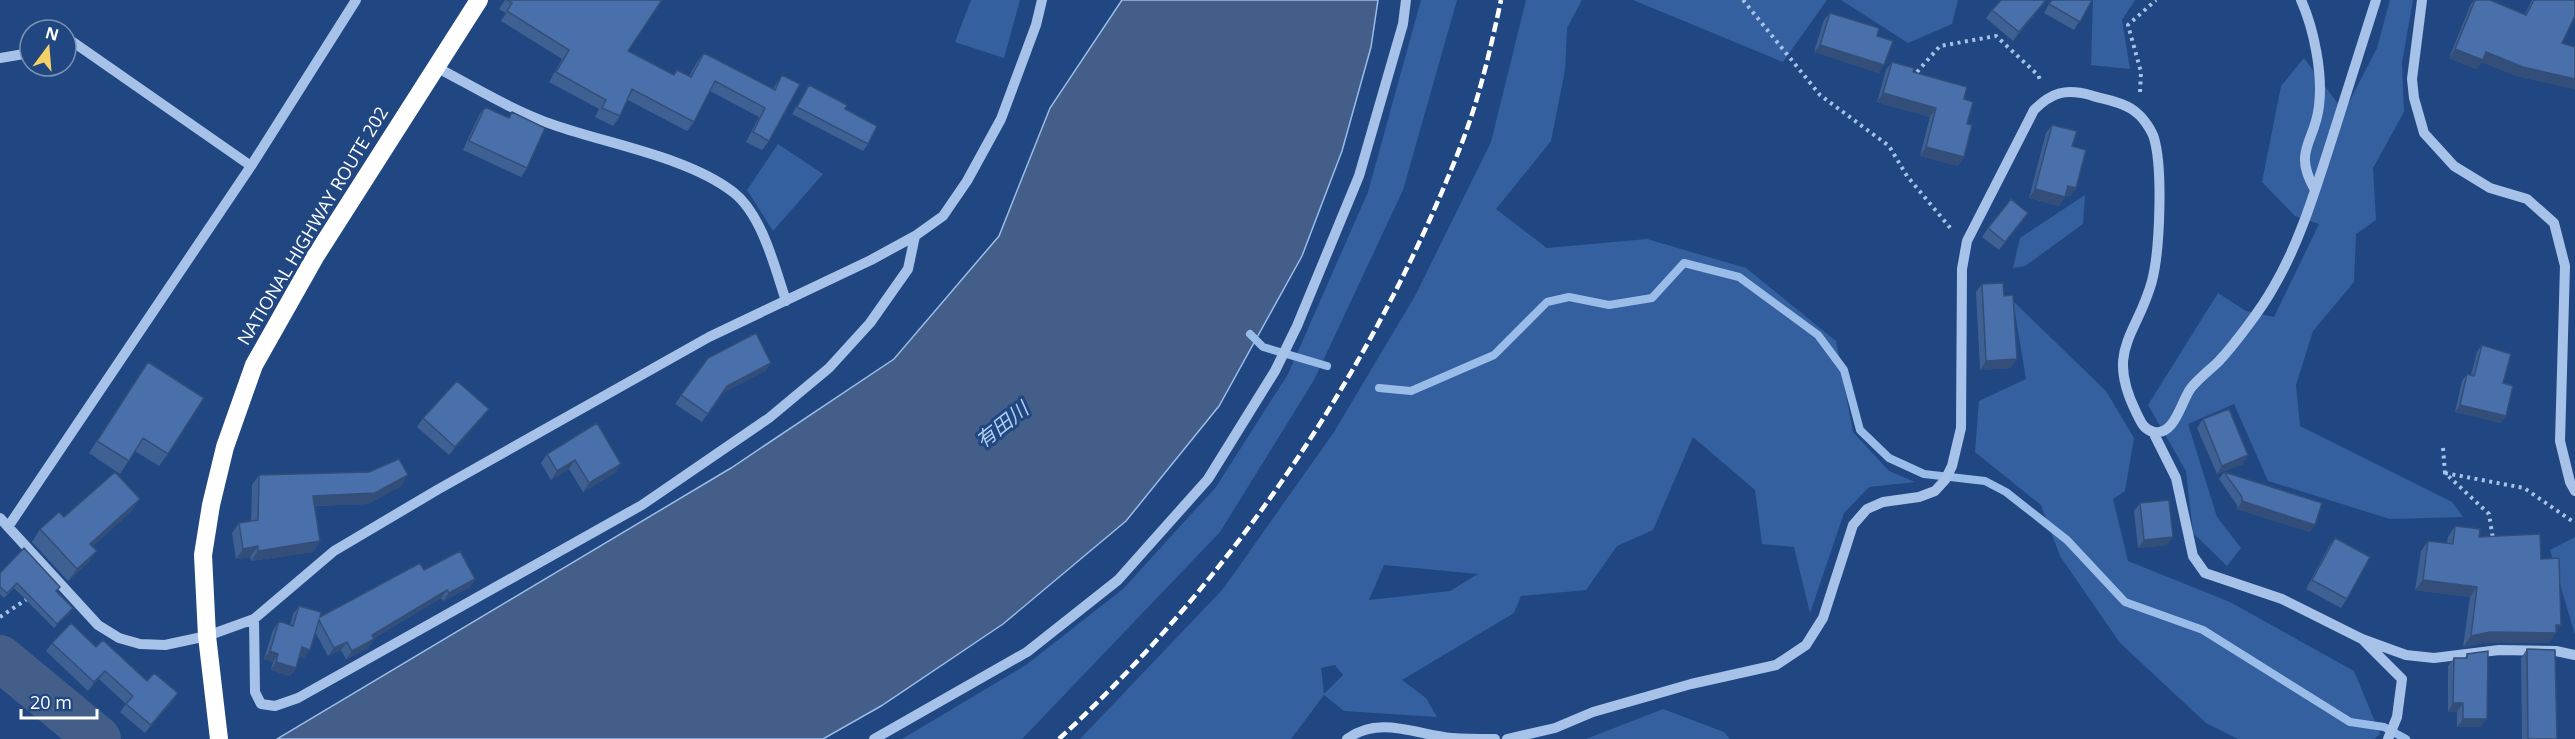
<svg xmlns="http://www.w3.org/2000/svg" width="2575" height="739" font-family="'Open Sans','Noto Sans JP',sans-serif">
	<style>
		.green { fill: #34609f; fill-rule: evenodd }
		.water { fill: #425e89; stroke: #9abce9; stroke-width: 1.5 }
		.lines { fill: none; stroke-linecap: round; stroke-linejoin: round }
		.stream { stroke: #9abce9; stroke-width: 8 }
		.river { stroke: #425e89; stroke-width: 46 }
		.path { stroke: #a6c2e8; stroke-width: 4; stroke-dasharray: 3 4.5; stroke-linecap: butt }
		.minor { stroke: #a6c2e8; stroke-width: 10 }
		.highway { stroke: #fff; stroke-width: 18 }
		.rail { stroke: #fff; stroke-width: 4.5; stroke-dasharray: 10 4.5; stroke-linecap: butt }
		.wall { fill: #3f6093 }
		.shaded-wall { fill: #334e78 }
		.building { fill: #4970ab; stroke: #334e78; stroke-width: 1.5 }
		.labels { text-anchor: middle; stroke-width: 6; stroke-linejoin: round; paint-order: stroke }
		.street-label { font-size: 18px; fill: #fff; stroke: #204781 }
		.water-label { font-size: 20px; font-style: italic; fill: #b2ccf0; stroke: #204781 }
	</style>
	<rect width="100%" height="100%" fill="#204781"/>
	<path class="green" d="M971,0H1020L1004,58L955,42Z
		M1421,0H1457L1403,190L1314,380L1220,532L1022,739H902L1026,665L1123,589L1216,487L1288,374L1368,192Z
		M1526,0H1582L1567,28L1565,70L1551,141L1496,209L1547,248L1647,239L1746,268L1836,341L1853,432L1889,471L1915,482L1869,487L1844,513L1810,613L1794,547L1762,544L1755,490L1693,437L1653,530L1617,546L1586,590L1521,596L1514,613L1402,680L1426,698L1437,717L1344,711L1324,695L1291,739H1080L1223,589L1334,432L1415,296L1491,142ZM1384,565L1478,574L1450,591L1369,600ZM1335,665L1343,675L1324,694L1321,668Z
		M1633,0H1827L1783,62Z
		M1841,0H1958L1952,24L1908,43Z
		M2093,0H2135L2122,20L2130,69L2091,65Z
		M2390,0H2413L2402,63L2404,112L2373,168L2376,220L2356,234L2354,282L2313,331L2296,385L2300,426L2452,502L2463,517L2390,519L2268,481L2234,404L2188,424L2217,517L2241,548L2227,566L2193,533L2186,471L2148,405L2218,293L2246,311L2274,317L2319,224L2295,216L2262,182L2281,86L2304,58L2344,112L2377,48Z
		M778,144L823,174L773,231L747,190Z
		M2085,195L2083,224L2025,266L2013,268L2020,238Z
		M2013,301L2106,391L2134,438L2125,491L2113,499L2128,561L2230,602L2354,671L2380,734L2374,739H2238L2206,723L2120,643L2060,556L2041,505L1975,452L1979,401L2026,379Z
		M2575,537V635L2550,550Z
		M1663,709L1724,732L1730,739H1586Z"/>
	<path class="water" d="M1122,0H1378L1371,47L1342,151L1302,256L1219,406L1126,521L1003,624L881,706L823,739H277L731,468L894,359L999,236L1050,108Z"/>
	<g class="lines">
		<path class="stream" d="M1250,334L1263,347L1327,366
			M1379,388L1411,391L1494,355L1547,302L1569,297L1609,305L1652,298L1684,263L1739,277L1818,335L1844,370L1860,430L1889,458L1924,474L1985,481L2006,492L2067,540L2125,602L2203,630L2350,722L2384,727L2406,739"/>
		<path class="river" d="M0,658L98,739"/>
		<path class="path" d="M1743,0L1820,95L1889,146L1907,176L1952,230
			M1917,72L1940,46L1996,36L2038,75L2041,82
			M2140,92L2141,72L2128,25L2156,0
			M2443,448L2445,473L2489,514L2493,539
			M2445,473L2524,488L2575,523
			M0,617L30,597"/>
		<path class="minor" d="M2301,0C2314,29 2323,74 2319,106C2315,143 2292,150 2315,190
			M2422,0L2412,79L2414,98L2424,133L2454,166L2490,188L2527,199L2554,223L2565,266L2560,441L2570,482L2575,491
			M66,40L73,42L251,166
			M0,58L30,53
			M436,67C474,87 513,111 554,125C608,144 688,157 733,192C762,214 775,268 786,301
			M2153,432L2176,478L2193,556L2205,573L2282,599L2362,639L2406,655L2434,658L2499,650L2556,651L2575,655
			M0,518L98,625L119,638L140,644L165,645L207,636L254,619L334,551L437,490L709,337L871,260L915,236L943,216L967,181L1001,119L1036,25L1042,0
			M8,527L251,166L356,0
			M254,619L255,692L261,704L275,706L298,698L642,505L769,418L829,368L870,323L908,269L915,236
			M2364,641L2402,679L2397,717L2388,739
			M874,739L1027,652L1118,580L1208,479L1275,371L1297,326L1359,176L1403,24L1406,0
			M1347,739C1379,715 1417,735 1452,738C1466,739 1481,739 1495,739
			M1507,739L1555,728L1593,712L1691,684L1776,665L1806,645L1823,618L1853,525L1867,509L1883,502L1919,497L1935,491L1945,480L1952,466L1961,428L1962,269L1967,241L2034,110C2051,93 2065,88 2090,95C2105,100 2126,102 2138,114C2144,119 2152,131 2154,138C2163,168 2160,250 2152,281C2137,336 2105,349 2136,412C2140,420 2143,430 2154,432C2175,436 2181,401 2191,388C2199,378 2210,370 2219,361C2234,345 2262,308 2273,288C2298,246 2313,197 2328,151C2344,100 2360,50 2376,0"/>
		<path class="highway" d="M219,739L207,636L203,555L211,505L225,447L254,365L315,257L479,0"/>
		<path class="rail" d="M1059,739C1235,577 1377,363 1463,140C1480,95 1491,47 1501,0"/>
	</g>
	<path class="wall" d="M505,0H662L628,51L673,75L677,70L689,76L697,62L704,53L773,89L782,75L769,141L762,150L746,142L759,117L710,91L694,122L687,131L628,100L620,116L613,126L595,117L599,109L549,82L562,59L501,21L506,13L499,9Z
		M2047,0L2013,41L1986,18L1992,10Z
		M2051,0H2092L2074,30L2044,13Z
		M2474,0H2490L2525,14L2532,0H2574L2562,43L2575,47V89L2516,76L2482,62L2476,69L2449,58L2471,4Z
		M1830,13L1877,36L1879,73L1814,52L1824,20Z
		M1892,62L1964,99L1967,124L1964,157L1958,166L1920,156L1930,117L1877,102L1886,70Z
		M809,85L845,109L868,144L863,151L792,114Z
		M485,107L508,118L512,112L527,168L521,177L463,150L479,115Z
		M2052,125L2076,188L2070,196L2065,195L2059,206L2029,198L2046,133Z
		M2028,213L1999,250L1982,237L1988,228Z
		M1982,284L2011,368L1980,370L1976,292Z
		M2482,345L2503,383L2501,423L2455,412L2462,381L2467,374L2471,375L2477,352Z
		M708,358L771,363L765,371L721,394L702,422L675,404Z
		M148,362L168,454L159,466L135,451L120,474L89,453Z
		M483,417L449,455L417,427L423,418Z
		M2203,419L2243,464L2217,474L2197,428Z
		M597,423L616,472L583,492L569,469L551,480L541,463L547,454Z
		M2224,472L2310,532L2237,509V505L2219,479Z
		M259,475L401,486L368,504L314,506L320,541L313,552L251,561L250,557L236,559L232,533L239,523L251,521L252,485Z
		M2140,503L2167,545L2138,548L2134,511Z
		M132,511L93,546L97,551L88,563L68,581L32,542L40,529L64,517Z
		M2455,526L2479,537L2541,559L2556,632L2549,643H2483L2463,647L2470,597L2415,590L2421,551L2428,541L2447,543L2448,537Z
		M2335,538L2347,599L2341,608L2306,589L2329,546Z
		M424,570L475,579L470,587L443,601L441,598L373,639L368,648L346,659L341,650L328,656L315,632L304,658L299,656L296,668L290,676L271,670L273,662L264,659L273,630L279,621L290,625L293,614L299,606L320,617Z
		M0,573L57,592L73,608L70,613L54,628L14,588L4,598L0,594Z
		M52,643L96,647L147,681L178,693L172,702L145,733L120,712L126,704L99,679L88,691L46,651Z
		M2527,649L2557,739H2522L2521,658Z
		M2467,654L2481,727H2457V712H2448V666L2454,658H2465Z"/>
	<path class="shaded-wall" d="M2046,0H2047L2013,41L2019,32Z
		M1820,45L1884,65L1879,73L1814,52Z
		M2455,49L2486,52L2575,79V89L2516,76L2482,62L2476,69L2449,58Z
		M1883,93L1936,108L1930,117L1877,102Z
		M1926,147L1964,157L1958,166L1920,156Z
		M2068,186L2076,188L2070,196L2062,195Z
		M2035,189L2065,197L2059,206L2029,198Z
		M2017,359L2011,368L1980,370L1986,361Z
		M771,363L765,371L721,394L727,386Z
		M2460,405L2506,416L2501,423L2455,412Z
		M489,409L483,417L449,455L455,447Z
		M2248,455L2243,464L2217,474L2222,466Z
		M575,460L569,469L551,480L557,471Z
		M621,464L616,472L583,492L589,483Z
		M408,475L401,486L368,504L305,506L313,496Z
		M140,499L132,511L82,556L90,544Z
		M2242,501L2315,525L2310,532L2237,509Z
		M2173,537L2167,545L2138,548L2144,540Z
		M320,541L313,552L251,561L258,551Z
		M258,546L250,557L236,559L243,549Z
		M97,551L88,563L68,581L77,569Z
		M475,579L470,587L443,601L449,593Z
		M2423,580L2477,587L2470,597L2415,590Z
		M447,590L441,598L366,643L372,635Z
		M73,608L70,613L54,628L57,624Z
		M2556,625H2561L2549,643H2483L2463,647L2471,636L2490,632Z
		M374,639L368,648L346,659L352,651Z
		M347,642L341,650L328,656L334,648Z
		M302,647L310,650L304,658L296,655Z
		M270,651L278,654L273,662L264,659Z
		M276,662L296,668L290,676L271,670Z
		M105,671L99,679L88,691L94,682Z
		M178,693L172,702L145,733L151,725Z
		M2453,703H2463L2457,712H2448Z
		M2463,719H2487L2481,727H2457Z"/>
	<path class="building" d="M507,0H662L628,51L674,75L677,70L691,77L704,53L775,90L782,75L800,84L769,141L753,132L765,108L715,81L694,122L632,89L620,116L602,108L606,100L556,72L569,50L507,11L512,3Z
		M2001,0H2046L2019,32L1992,10Z
		M2052,0H2092L2080,22L2049,4Z
		M2475,0H2490L2526,15L2534,0H2575V16L2562,43L2575,47V79L2523,67L2486,52L2483,60L2455,49Z
		M1830,13L1879,28L1877,36L1893,41L1884,65L1820,45Z
		M1892,62L1914,68L1913,72L1967,87L1964,99L1973,102L1967,124L1972,125L1964,157L1926,147L1936,108L1883,93Z
		M809,85L847,105L845,109L877,126L868,144L797,107Z
		M485,107L509,118L512,112L545,128L527,168L469,141Z
		M2052,125L2077,131L2072,146L2086,150L2076,188L2068,186L2065,197L2035,189Z
		M2011,199L2028,213L2005,242L1988,228Z
		M2003,283L2004,296L2013,295L2017,359L1986,361L1982,284Z
		M756,333L771,363L727,386L708,414L681,395L708,358Z
		M2482,345L2511,354L2503,383L2513,386L2506,416L2460,405L2467,374L2474,376Z
		M148,362L204,398L168,454L143,438L129,461L97,441Z
		M457,381L489,409L455,447L423,418Z
		M2229,409L2248,455L2222,466L2203,419Z
		M597,423L621,464L589,483L575,460L557,471L547,454Z
		M399,459L408,475L375,493L313,496L320,541L258,551V546L243,549L239,523L258,520L259,475L369,472Z
		M115,472L140,499L90,544L97,551L77,569L40,529L59,512L64,517Z
		M2224,472L2322,503L2315,525L2242,501V497Z
		M2169,500L2173,537L2144,540L2140,503Z
		M2455,526L2480,529L2479,537L2540,534L2541,559L2559,558L2561,625H2556V633L2490,632L2471,636L2477,587L2423,580L2428,541L2453,544Z
		M2335,538L2370,557L2347,599L2312,580Z
		M24,548L60,587L56,591L73,608L57,624L17,583L7,593L0,587V573Z
		M460,551L475,579L449,593L447,590L372,635L374,639L352,651L347,642L334,648L319,620L310,650L302,647L296,668L276,662L278,654L270,651L279,621L293,626L299,606L321,612L320,617L420,563L424,570Z
		M71,623L96,647L103,640L147,681L154,673L178,693L151,725L126,704L133,696L105,671L94,682L52,643Z
		M2527,649L2555,650L2557,739H2528Z
		M2488,651L2487,719H2463V703H2453L2454,658H2467V654Z"/>
	<g class="labels">
		<g class="street-label">
			<text transform="translate(313 226) rotate(-59)" y="6">NATIONAL HIGHWAY ROUTE 202</text>
		</g>
		<g class="water-label">
			<text transform="translate(1002 425) rotate(-38)" y="7">有田川</text>
		</g>
	</g>
	<g transform="translate(48 48) rotate(16)"><circle r="28" fill="#204781" stroke="#7991b3" stroke-width="1.5"/>
	<path d="M0-4.5L10 22L0 15L-10 22Z" fill="#f5d267"/>
	<text y="-9" font-size="16" font-weight="bold" text-anchor="middle" fill="#ffffff">N</text>
	</g>
	<path d="M21 709v9h76v-9" fill="none" stroke="#ffffff" stroke-width="3"/>
	<text x="30" y="709" font-size="18" fill="#ffffff" stroke="#204781" stroke-width="4.5" paint-order="stroke">20 m</text>
</svg>
